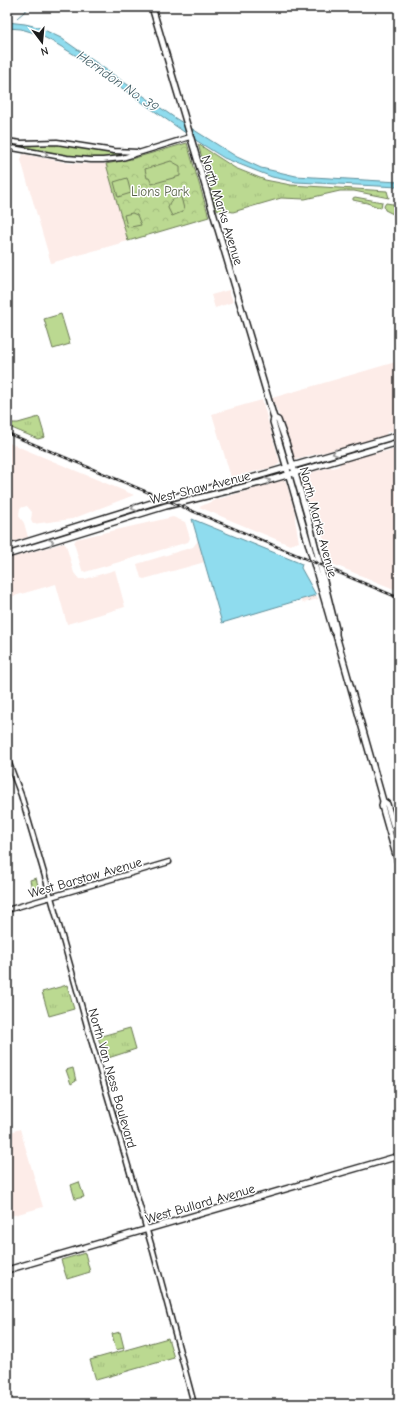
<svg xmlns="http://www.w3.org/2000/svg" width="406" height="1411" font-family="'Comic Neue',sans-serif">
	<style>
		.built { fill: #fdece8 }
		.industrial { fill: url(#industrial-furrows) }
		.grass { fill: url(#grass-tufts); stroke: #6c7a56 }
		.park { fill: url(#park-crowns); stroke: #6c7a56 }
		.pitch { fill: #bbd991; stroke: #6c7a56 }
		.water { fill: #8fdcee; stroke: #618f9a }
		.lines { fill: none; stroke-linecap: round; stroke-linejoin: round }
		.stream { stroke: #618f9a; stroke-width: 1 }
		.minor-casing { stroke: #1c1c1c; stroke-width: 7 }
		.major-casing { stroke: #1c1c1c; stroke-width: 8 }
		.minor { stroke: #fff; stroke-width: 4 }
		.major { stroke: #fff; stroke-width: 5 }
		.rail-casing { stroke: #1c1c1c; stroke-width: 2.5 }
		.rail { stroke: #fff; stroke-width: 1; stroke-dasharray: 3; stroke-linecap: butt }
		.oneway { stroke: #999 }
		.labels { text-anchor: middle; stroke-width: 3; stroke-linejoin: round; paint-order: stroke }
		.park-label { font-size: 13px; fill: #545e45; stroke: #fff }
		.street-label { font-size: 13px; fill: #1c1c1c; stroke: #fff }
		.water-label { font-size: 14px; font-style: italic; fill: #445f66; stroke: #fff }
	</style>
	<defs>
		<pattern id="industrial-furrows" width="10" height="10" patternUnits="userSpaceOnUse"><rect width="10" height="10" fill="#fdece8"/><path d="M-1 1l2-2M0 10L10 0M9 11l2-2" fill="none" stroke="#d8cac6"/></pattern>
		<pattern id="grass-tufts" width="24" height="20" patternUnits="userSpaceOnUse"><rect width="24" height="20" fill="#bbd991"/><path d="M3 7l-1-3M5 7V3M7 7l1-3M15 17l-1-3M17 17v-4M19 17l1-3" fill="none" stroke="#a0ba7c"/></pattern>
		<pattern id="park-crowns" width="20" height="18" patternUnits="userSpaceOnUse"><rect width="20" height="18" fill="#bbd991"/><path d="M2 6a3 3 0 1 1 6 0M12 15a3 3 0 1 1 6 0" fill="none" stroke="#a0ba7c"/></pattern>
	</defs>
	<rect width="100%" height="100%" fill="#fff"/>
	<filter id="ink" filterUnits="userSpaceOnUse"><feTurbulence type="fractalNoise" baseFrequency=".025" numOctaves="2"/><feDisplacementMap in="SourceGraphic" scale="8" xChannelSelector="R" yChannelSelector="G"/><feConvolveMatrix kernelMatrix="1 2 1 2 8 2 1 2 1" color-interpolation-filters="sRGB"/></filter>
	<g filter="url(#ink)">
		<path class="built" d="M23,154L69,163L89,164H106L128,241L51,263L23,167L21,160Z
			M229,290L233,302L215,308L211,295Z
			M399,361V430L387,432L386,435L345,447L296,459L294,458L286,432L272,398Z
			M262,400L280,463L274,467L231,477L212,414Z
			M7,442L134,495L72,519L33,524L31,520L32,512L27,506L20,508L19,516L24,523L28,537L7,544Z
			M399,445V591L330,563L322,533L320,531L300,478L301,475L331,467L333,468L339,466L340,463L366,455L397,449Z
			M284,480L286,482L295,513V520L299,542L290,545L199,507L215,500Z
			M173,517L185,522L190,538L188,542L85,572L82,570L74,543L76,539Z
			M198,537L205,562L144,579L141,578L137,564L193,547L197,542Z
			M63,543L66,545L74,573L79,579H85L115,570L125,607L67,624L56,584L7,598V559Z
			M20,1129L43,1207L7,1217V1133Z"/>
		<path class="industrial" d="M316,595L318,599L303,603L301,600Z"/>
		<path class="grass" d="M52,143L118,153H131C95,163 60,155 24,149V146Z
			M198,144L235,168L265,180L291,185L387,191L389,198L354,191H340L305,199L281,198L233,212L224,210L220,212L217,210Z
			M39,417L45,437L38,439L7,426V423H18Z
			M67,985L74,1009L49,1016L42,992Z
			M130,1028L136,1049L105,1059L98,1037Z
			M85,1253L90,1272L67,1279L61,1260Z
			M168,1338L174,1358L96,1380L90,1360Z"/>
		<path class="park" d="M187,143L209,217L128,241L106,164L131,159Z
			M355,197L382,202L381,208L367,203L353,200V198Z
			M386,203L399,205V217L385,210L384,206Z"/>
		<path class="pitch" d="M171,161L180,166V176L152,184L149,178H147L145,169Z
			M127,178L131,193L118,197L114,182Z
			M181,197L184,209L182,212L172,216L168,208C170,199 172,199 181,197Z
			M132,213L137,215L141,225L131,227L127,226L124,215Z
			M61,314L70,344L53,349L44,319Z
			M36,878L40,893L33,894L30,880Z
			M73,1068L76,1081L71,1084L66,1070Z
			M79,1182L84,1197L75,1199L71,1185Z
			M120,1332L124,1348L116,1350L112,1334Z"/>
		<path class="water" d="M7,22L25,24L38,27L61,38L175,118L237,157L261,168L296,176L399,182V187L296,182L272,177L254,170L224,158L197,141L75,55L55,43L38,34L21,29L7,28Z
			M192,519L302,564L301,568L316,595L222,623Z"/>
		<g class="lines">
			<path class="stream" d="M17,18L30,7"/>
			<g class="minor-casing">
				<path id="minor" d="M7,141L21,143L57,142L114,151L137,152
					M7,147L67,158L91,160H103L122,158L190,137
					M7,758L21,795L51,897L89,1033L153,1251L194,1404
					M7,910L169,862"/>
			</g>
			<g class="major-casing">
				<path id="major" d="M152,7L274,418L273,422L285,462L333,630L336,635
					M274,418L278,420L286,442L310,525L336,629V635L383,801L382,806L399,866
					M7,548L158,501L251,478L399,435
					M7,555L166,506L260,483L399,442
					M383,801L387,804L399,844
					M7,1270L399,1156"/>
			</g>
			<use href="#minor" class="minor"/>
			<use href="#major" class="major"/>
			<g class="rail-casing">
				<path id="rail" d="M7,433L399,598"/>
			</g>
			<use href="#rail" class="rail"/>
		</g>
		<defs><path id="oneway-chevron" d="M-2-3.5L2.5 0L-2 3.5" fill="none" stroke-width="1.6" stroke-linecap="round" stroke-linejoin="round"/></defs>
		<g class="oneway">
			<use href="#oneway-chevron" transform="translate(45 154) rotate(10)"/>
			<use href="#oneway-chevron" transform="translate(335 453) rotate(164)"/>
			<use href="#oneway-chevron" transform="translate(268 481) rotate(-16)"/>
			<use href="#oneway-chevron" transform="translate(134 508) rotate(163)"/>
			<use href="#oneway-chevron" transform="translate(51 542) rotate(-17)"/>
		</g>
	</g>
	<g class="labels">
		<g class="park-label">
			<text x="160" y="196">Lions Park</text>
		</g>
		<g class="street-label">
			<text transform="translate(223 210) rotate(73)" y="5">North Marks Avenue</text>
			<text transform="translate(200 487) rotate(-14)" y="5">West Shaw Avenue</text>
			<text transform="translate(319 522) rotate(75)" y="5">North Marks Avenue</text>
			<text transform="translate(85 877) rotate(-16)" y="5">West Barstow Avenue</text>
			<text transform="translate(113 1078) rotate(74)" y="5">North Van Ness Boulevard</text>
			<text transform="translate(200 1203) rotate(-16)" y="5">West Bullard Avenue</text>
		</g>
		<g class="water-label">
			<text transform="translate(118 81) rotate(35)" y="5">Herndon No. 39</text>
		</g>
	</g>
	<rect width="406" height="1411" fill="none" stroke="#fff" stroke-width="24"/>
	<rect x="12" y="12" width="382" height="1387" fill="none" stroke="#1c1c1c" stroke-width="1.5" filter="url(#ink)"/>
	<g transform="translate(42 42) rotate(164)" stroke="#ffffff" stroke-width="3" paint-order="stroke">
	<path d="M0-3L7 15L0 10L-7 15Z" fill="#1c1c1c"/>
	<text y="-6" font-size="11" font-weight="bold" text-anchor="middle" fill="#1c1c1c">N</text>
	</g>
</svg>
